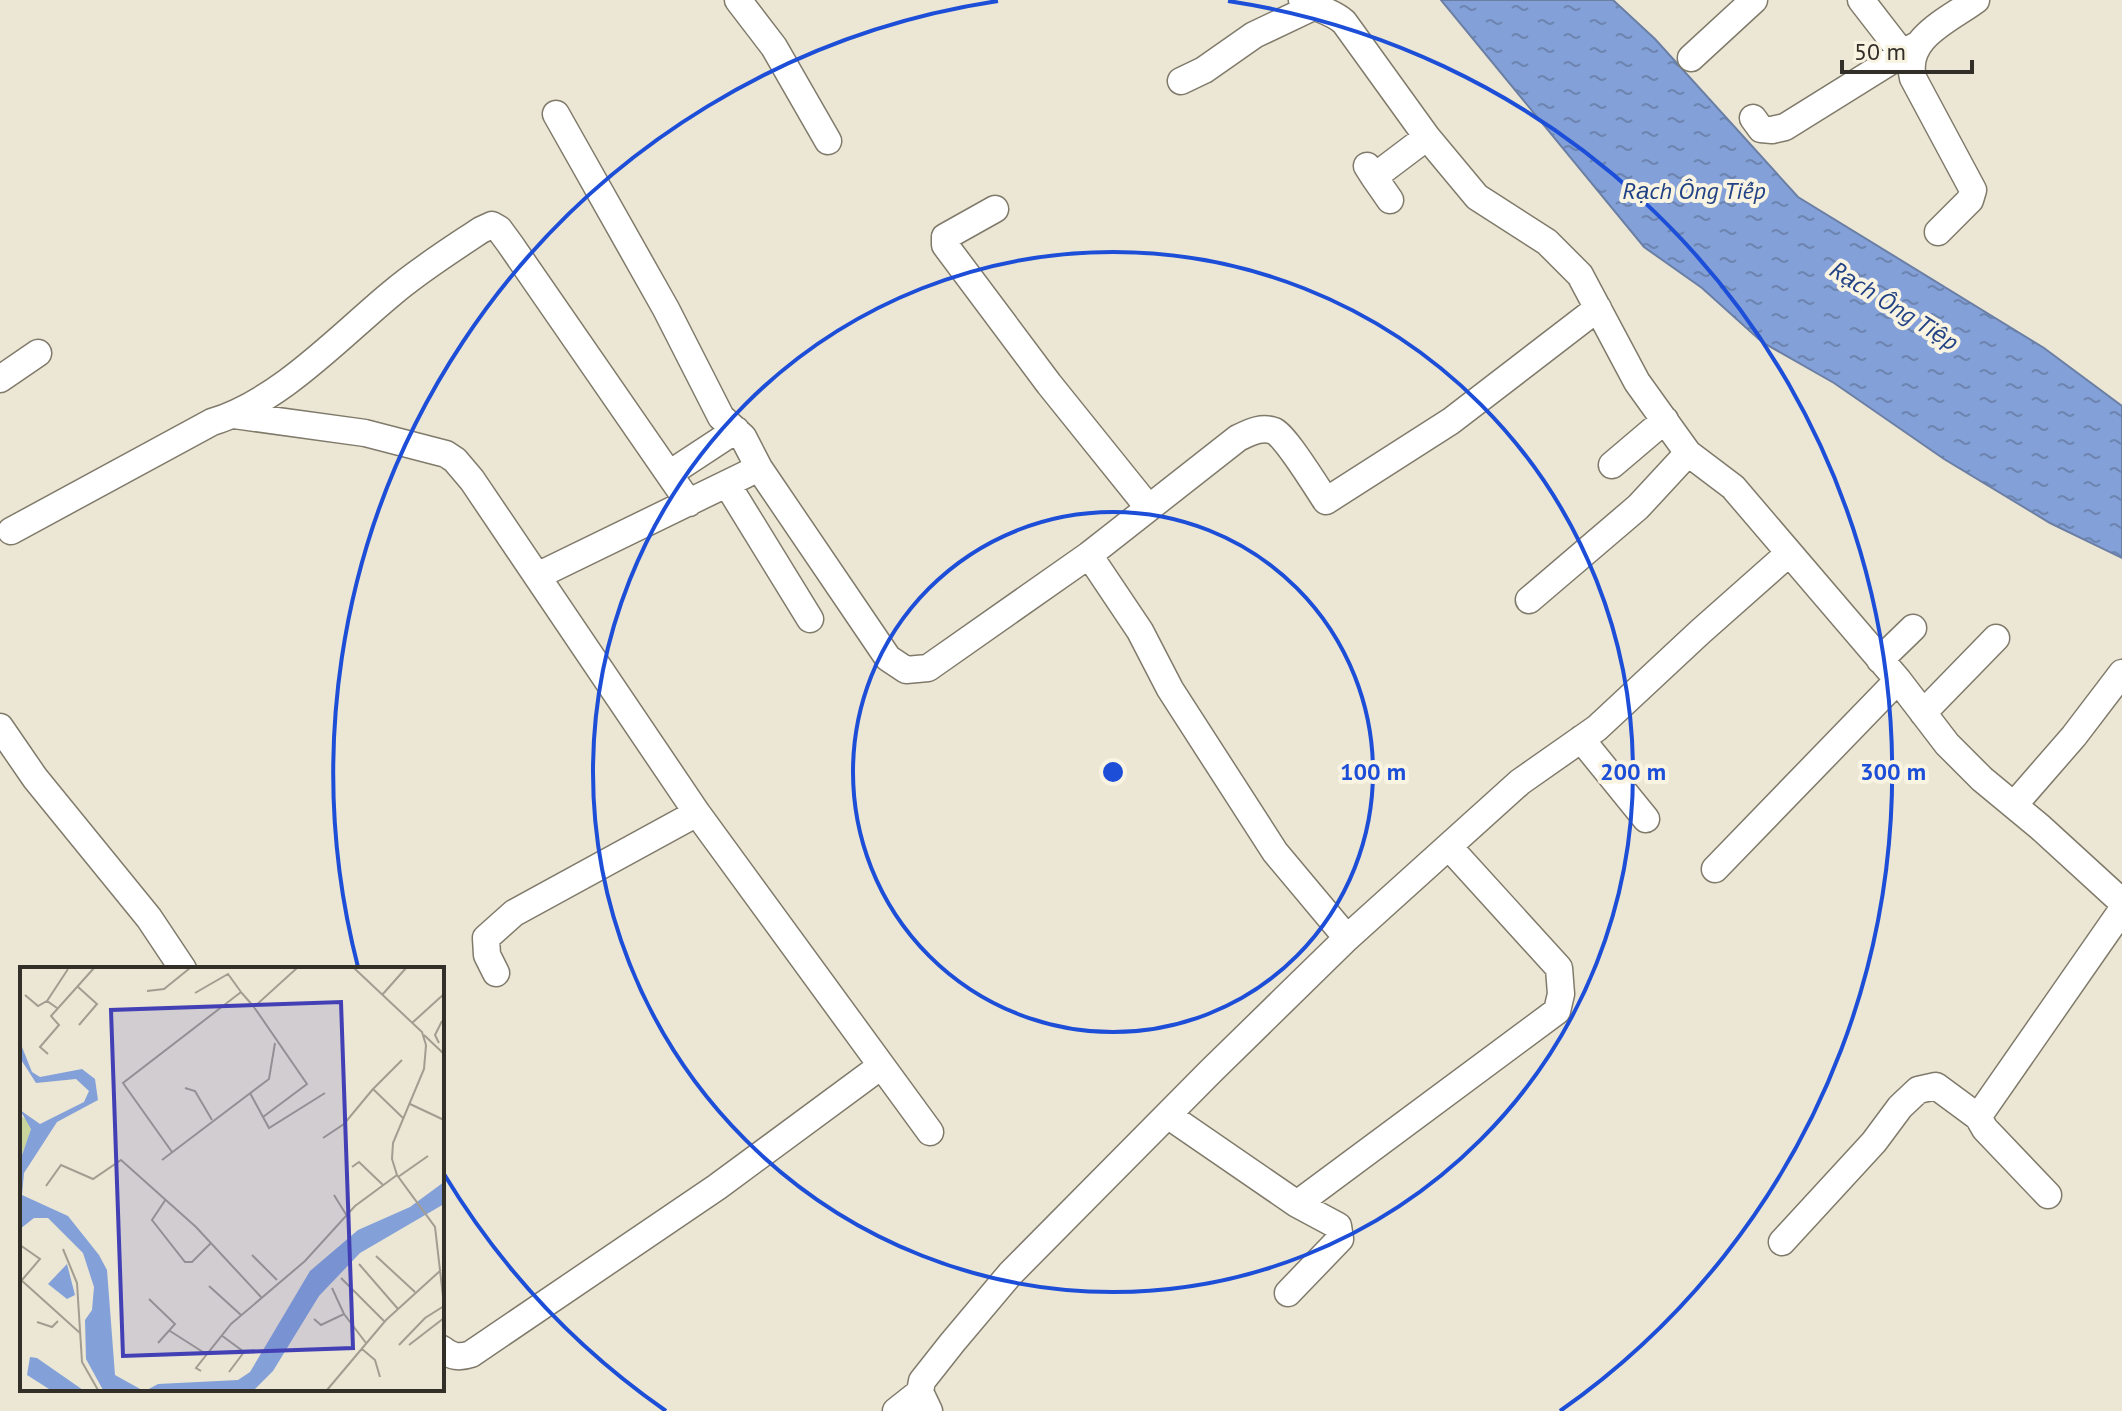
<svg xmlns="http://www.w3.org/2000/svg" width="2122" height="1411" font-family="'PT Sans',sans-serif">
	<style>
		.water { fill: url(#water-ripples); stroke: #6b7fa4; stroke-width: 2 }
		.lines { fill: none; stroke-linecap: round; stroke-linejoin: round }
		.minor-casing { stroke: #7f7a6a; stroke-width: 29 }
		.minor { stroke: #fff; stroke-width: 26 }
		.ring { fill: none; stroke: #1d4ed8; stroke-width: 4 }
		.labels { text-anchor: middle; stroke-width: 8; stroke-linejoin: round; paint-order: stroke }
		.water-label { font-size: 24px; font-style: italic; fill: #214284; stroke: #f9f3e2 }
		.inset-road { fill: none; stroke: #a29d90; stroke-width: 2 }
		.view { fill: #4340b6; fill-opacity: 0.15; stroke: #4340b6; stroke-width: 4 }
		.inset-edge { fill: none; stroke: #322f29; stroke-width: 4 }
		.centre { fill: #1d4ed8; stroke: #f9f3e2; stroke-width: 4 }
		.ring-label { font-size: 24px; text-anchor: middle; font-weight: bold; fill: #1d4ed8; stroke: #f9f3e2; stroke-width: 8; stroke-linejoin: round; paint-order: stroke }
	</style>
	<defs>
		<pattern id="water-ripples" width="26" height="14" patternUnits="userSpaceOnUse" patternTransform="scale(2)"><rect width="26" height="14" fill="#83a1d8"/><path d="M2 4q2-2 4 0t4 0M15 11q2-2 4 0t4 0" fill="none" stroke="#6c84af"/></pattern>
	</defs>
	<rect width="100%" height="100%" fill="#ece6d5"/>
	<path class="water" d="M1441,0H1613L1655,39L1798,197L2044,348L2122,406V558L2050,523L1944,459L1834,383L1762,342L1702,288L1644,247Z"/>
	<g class="lines">
		<g class="minor-casing">
			<path id="minor" d="M738,0L774,47L828,141
				M1302,0C1316,9 1332,11 1344,22L1427,137L1477,197L1547,242L1580,275L1637,382L1688,453L1733,487L1898,680L1947,744L1982,779L2040,827L2122,902
				M1861,0L1902,53
				M1691,58L1754,0
				M1181,81L1204,70L1254,35L1313,7
				M556,114L666,309L721,417L743,437L759,468L888,658L906,670L928,668L1089,555L1238,438C1249,433 1261,426 1274,431C1284,434 1318,489 1326,501L1451,421L1598,308
				M1753,118L1761,129L1772,130L1785,127L1915,46
				M1367,166L1374,177L1427,137
				M1374,177L1390,200
				M995,209L945,237V245L1049,384L1148,507
				M1938,232L1970,200L1973,190L1913,78C1903,38 1949,20 1976,0
				M0,379L38,353
				M234,415L365,433L446,454L455,460L472,480L697,813L930,1132
				M1612,465L1665,420
				M669,474L736,430
				M727,484L810,619
				M11,531L212,422C279,402 338,338 391,294C419,270 451,250 481,230L492,225L499,229L510,244L689,503
				M1089,555L1140,631L1170,689L1275,852L1347,938
				M537,576L759,468
				M1529,600L1638,507L1688,453
				M1880,660L1913,628
				M1923,713L1996,638
				M0,727L35,778L149,918L183,969
				M1581,739L1646,819
				M2014,805L2074,736L2122,673
				M1715,869L1898,680
				M496,973L487,955L486,938L514,913L697,813
				M1169,1116L1297,1204L1557,1011L1561,994L1559,968L1449,847
				M1978,1117L2122,910
				M1782,1242L1874,1142L1900,1107L1918,1090L1936,1086L1978,1117L1985,1129L2048,1195
				M1288,1293L1340,1239L1338,1226L1297,1204
				M442,1349C452,1357 459,1358 471,1354L717,1187L881,1066
				M896,1411L920,1392
				M929,1411L920,1392L922,1381L952,1343L1010,1274L1211,1071L1347,938L1520,782L1597,728L1700,632L1788,554"/>
		</g>
		<use href="#minor" class="minor"/>
	</g>
	<g class="ring">
		<circle cx="1113" cy="772" r="260"/>
		<circle cx="1113" cy="772" r="520"/>
		<path d="M666 1411A780 780 0 0 1 444 1174M358 967A780 780 0 0 1 998 1M1228 1A780 780 0 0 1 1560 1411"/>
	</g>
	<g class="labels">
		<g class="water-label">
			<text x="1694" y="199">Rạch Ông Tiếp</text>
			<text transform="translate(1894 306) rotate(32)" y="8">Rạch Ông Tiệp</text>
		</g>
	</g>
	<g transform="translate(20 967)">
		<rect width="424" height="424" fill="#ece6d5"/>
		<path d="M0,149L11,154V162L0,194Z" fill="#c8d49c"/>
		<path d="M0,75L12,105L20,110L62,102L75,112L78,133L37,155L4,206L2,228L48,249L79,288L87,303L95,408L122,423H83L66,392L65,353L72,343L74,320L63,286L28,251H14L0,262V194L11,162L0,143L20,157L64,135L69,124L56,112L16,116L0,91ZM424,215V237L340,286L299,329L253,404L234,423H127L138,417L218,413L230,405L290,304L338,263L390,240ZM47,297L55,328L47,332L28,317ZM10,390L17,391L63,423L29,422L7,408Z" fill="#83a1d8"/>
		<path class="inset-road" d="M334,1L402,65L406,78L404,102L373,176L372,192L377,208L415,260L424,338M57,19L77,37L59,58M127,24L144,22L170,1M175,26L208,7L221,25M5,28L18,39L27,34L37,41M362,28L386,1M27,34L48,2M234,40L287,117L243,150M392,56L424,27M404,68L424,87M419,76L415,68L422,54M28,87L20,80L39,58L31,49L74,1M382,93L353,122L383,151M165,121L175,124L192,153M230,126L249,161L305,126M390,137L424,153M303,171L324,157L353,122M152,185L103,116L221,25L234,40L277,1M142,193L249,112L255,76M332,200L339,195L363,218M378,210L408,189M26,219L41,198L73,212L101,193L176,260L241,330M314,228L327,249M146,232L132,253L165,295H172L191,276M0,278L20,292L2,313M43,282L57,316L62,395L78,423M232,288L257,313M356,289L395,325M339,297L378,342M321,311L365,355M0,312L60,366M189,319L221,348M312,321L324,347M129,332L155,357L138,376M294,352L301,358L324,347L346,376M17,355L32,360L38,354M150,364L186,387M201,368L224,385L209,405M379,378L405,351L424,339M389,378L424,351M342,382L355,393L360,410M181,404L176,401L211,357L285,294L335,239L377,208M307,423L366,353L421,303"/>
		<path class="view" d="M321,35L333,381L103,389L91,43Z"/>
		<rect width="424" height="424" class="inset-edge"/>
	</g>
	<circle cx="1113" cy="772" r="12" class="centre"/>
	<g class="ring-label">
		<text x="1373" y="780">100 m</text>
		<text x="1633" y="780">200 m</text>
		<text x="1893" y="780">300 m</text>
	</g>
	<path d="M1842 60v12h130v-12" fill="none" stroke="#322f29" stroke-width="4"/>
	<text x="1854" y="60" font-size="24" fill="#322f29" stroke="#f9f3e2" stroke-width="6" paint-order="stroke">50 m</text>
</svg>
